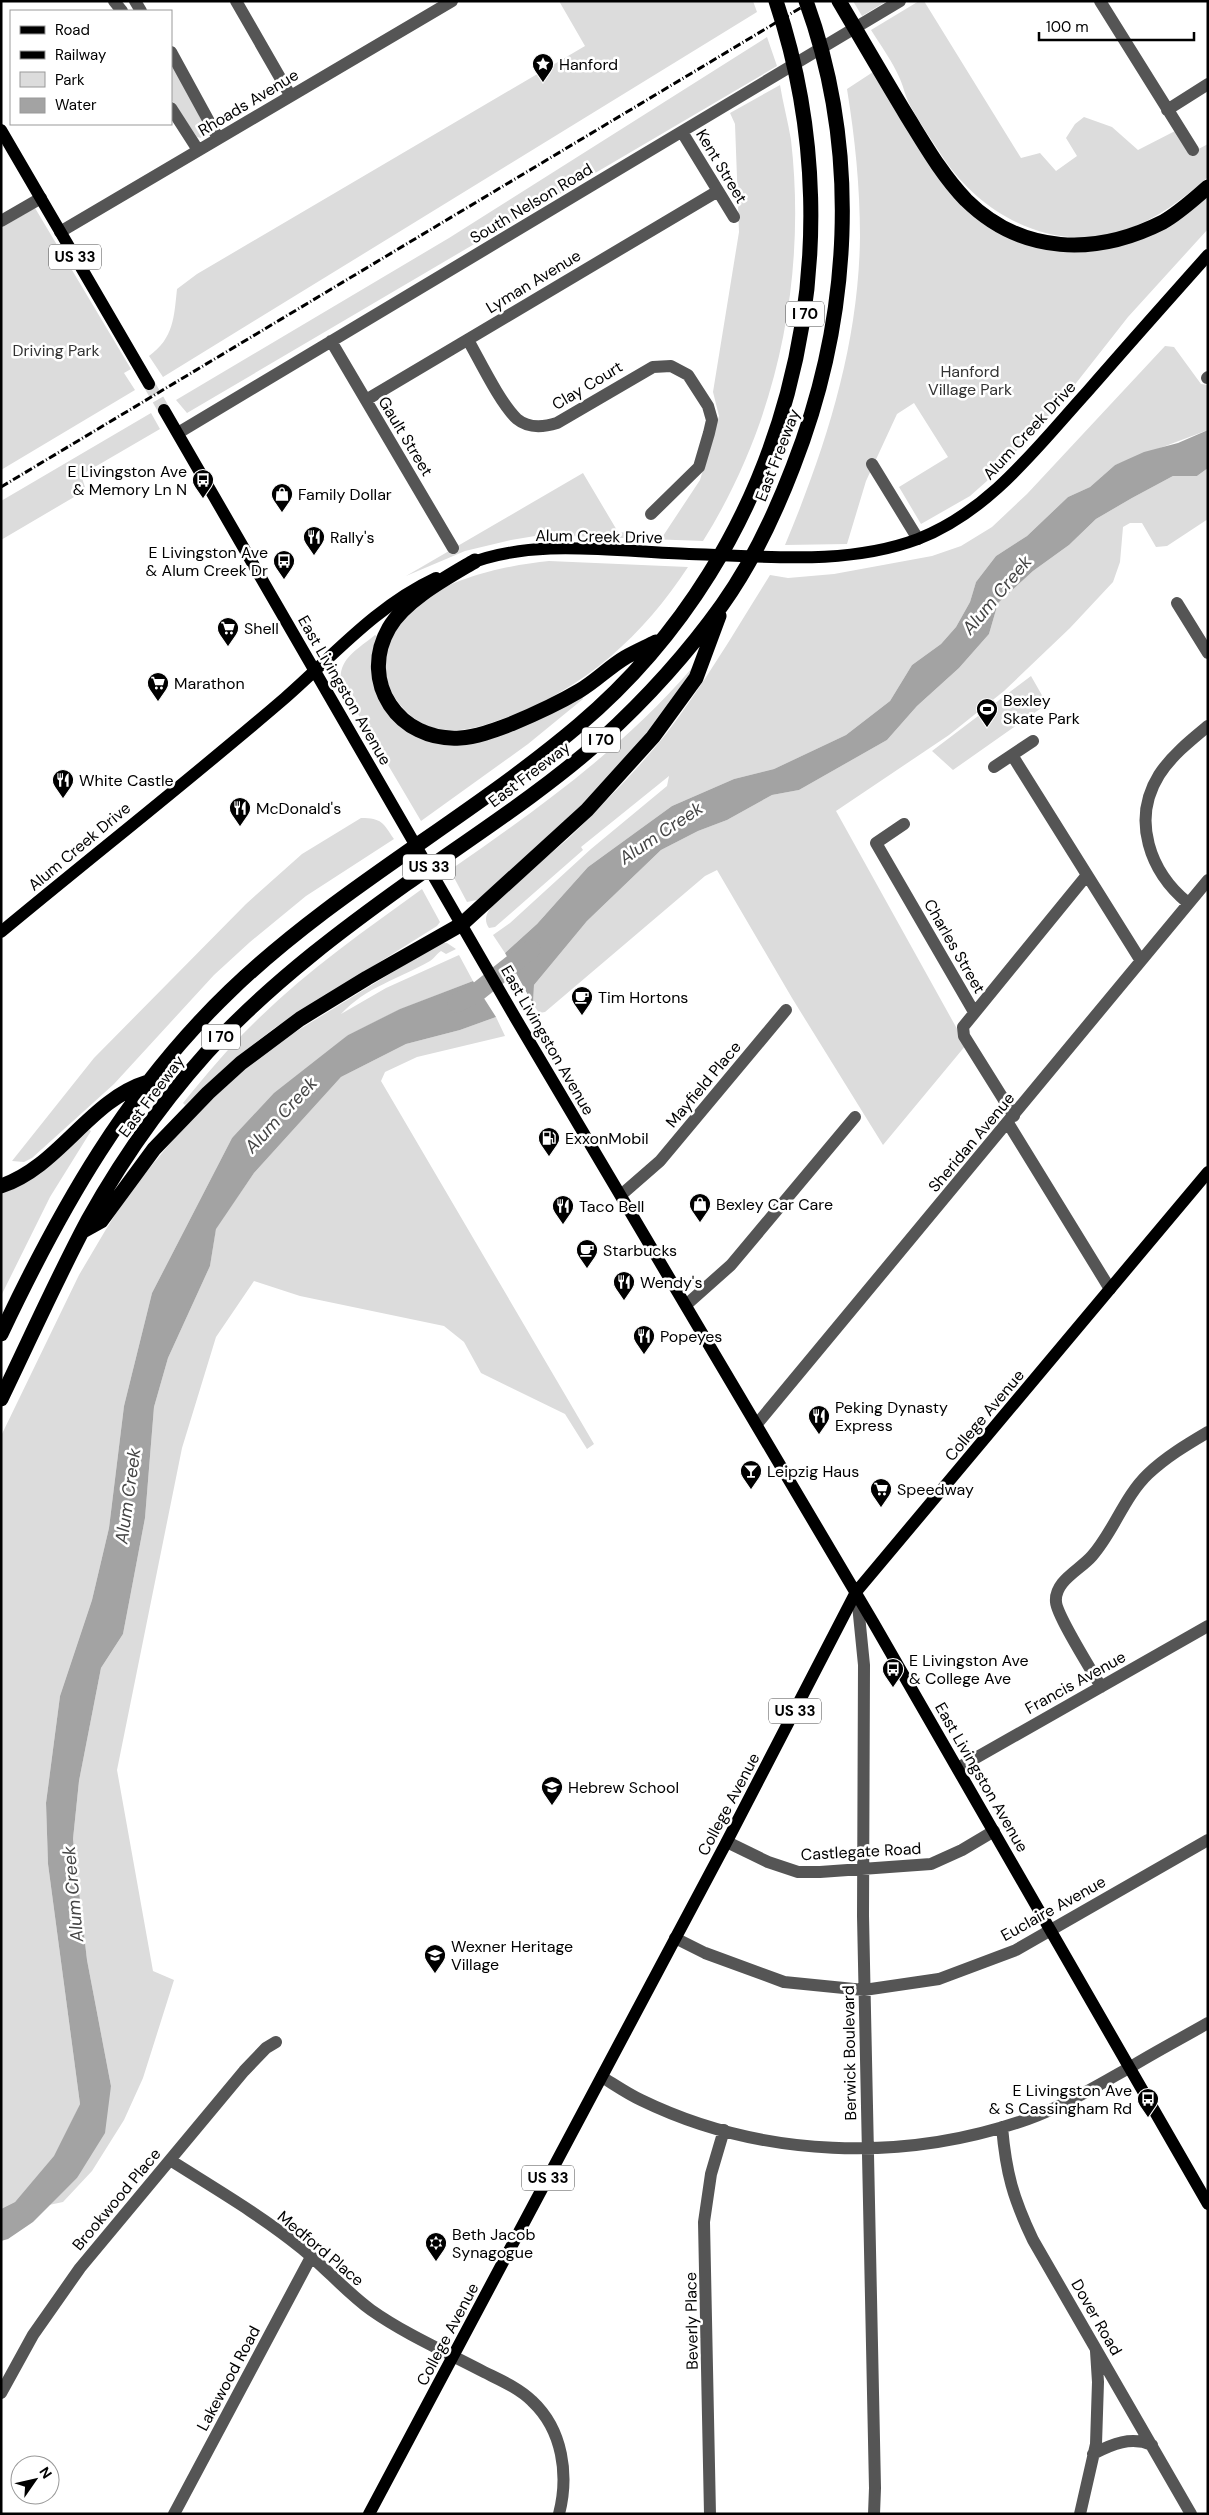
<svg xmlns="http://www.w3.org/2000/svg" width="1209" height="2515" font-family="'DM Sans',sans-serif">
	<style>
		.green { fill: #dcdcdc }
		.water { fill: #a3a3a3 }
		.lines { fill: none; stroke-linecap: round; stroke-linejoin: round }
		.river { stroke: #a3a3a3; stroke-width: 19 }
		.major-tunnel { stroke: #d9d9d9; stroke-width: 12; stroke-dasharray: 12 6; stroke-linecap: butt }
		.minor { stroke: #555; stroke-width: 12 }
		.major { stroke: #000; stroke-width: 12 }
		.highway { stroke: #000; stroke-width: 15 }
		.rail { stroke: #000; stroke-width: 3; stroke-dasharray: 8 2.5 1 2.5; stroke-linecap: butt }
		.labels { text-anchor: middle; stroke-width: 5; stroke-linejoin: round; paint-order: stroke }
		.shield { fill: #fff; stroke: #4c4c4c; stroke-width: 1 }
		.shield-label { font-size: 15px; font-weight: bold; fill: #000 }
		.poi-label { font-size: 16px; fill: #000; stroke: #fff; text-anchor: start }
		.street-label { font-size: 16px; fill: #000; stroke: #fff }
		.park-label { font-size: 16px; fill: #333; stroke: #fff }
		.water-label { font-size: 18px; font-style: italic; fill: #444; stroke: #fff }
	</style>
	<rect width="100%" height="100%" fill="#fff"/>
	<path class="green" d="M559,1H753L757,12L163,377L149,356C174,338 174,317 177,289L197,274L585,46Z
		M853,1H887L862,16Z
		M919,1H924L1021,158L1040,153L1056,171L1077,156L1066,138L1075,124L1084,117L1112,127L1138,150L1175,131L1189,154L1208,144V177C1183,199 1157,219 1125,230C1055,255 983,216 944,159C933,142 921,125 911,107C906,99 904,88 900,79C893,62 881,46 871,30Z
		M767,37L777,66L187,413L176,400L449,238Z
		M171,57L206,130L201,138L197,137L171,99Z
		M873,72L944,182L1050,249L1087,252L1115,247L1208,194V229L1128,317L1062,401L996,473L970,496L921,524L899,487L948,457L914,403L897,414L866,481L847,544L785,545C826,447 859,344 860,236C860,187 855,138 847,89Z
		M780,85C783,103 788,122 791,140C807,279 777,423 703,541L541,535L511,540L465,551L406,576L583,473L618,532L663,536L700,480L719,416L713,392L739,232L735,124L730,113Z
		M35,208L131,369L124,373L135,390L1,470V228Z
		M1165,346L1174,347L1201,384L1208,385V430L1115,465L1090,487L1068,497L1027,536L996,556L976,582L970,602L956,627L941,644L912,665L890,701L846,735L774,769L734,779L672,806L588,867L537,924L505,953L493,935L510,923L591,849L667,786L669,776L581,847L583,850L495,927L489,928C486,924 485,919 487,914C496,893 554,853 573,834C605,802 638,769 666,734C704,684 737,628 770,575L788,578L834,574L932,556L961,546L992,527L1027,494Z
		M151,413L160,429L81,475L86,490L1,540V501Z
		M1208,468V519L1167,546L1156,547L1142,523H1130L1123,527L1120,562L1113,582L1070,628L1004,691L949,735L836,811L966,1045L883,1145L792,998L717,870L705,876L545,1012L539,1013L533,1004L534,985L587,921L661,850L698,831L727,820L772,795L799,790L887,740L917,706L959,668L989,634L998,603L1033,571L1069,545L1096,519L1132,498L1173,476H1197Z
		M549,561L688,567C643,636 583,690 505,718C481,727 457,735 431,727C412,721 394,702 388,683C363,596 487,567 549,561Z
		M375,635L379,637V696L437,742L581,696L583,699L528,744L421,821L341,685C337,659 357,650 375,635Z
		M692,668L696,670L675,700L606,783L490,889L477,900L467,902L450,870C538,809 621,750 692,668Z
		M1031,676L1047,704L953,770L932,751Z
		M361,818C382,818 383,823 394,839L306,896L250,942L214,975L114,1084L32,1158L24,1162L12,1161L94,1058L246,904L302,854Z
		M422,889L440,922L437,926L276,1027L242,1053L185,1105L183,1103C206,1075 228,1048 254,1023C305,972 364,931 422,889Z
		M440,943H447L456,949L446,954L441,951C436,954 435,958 430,961C399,979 366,987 341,1014L386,988L459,955L473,981L401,1009L348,1035L232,1138L152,1293L124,1406L109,1528L92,1600L60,1696L46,1803L48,1864L80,2104L55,2156L15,2202L1,2209V1436L79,1275L105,1231L128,1194L187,1123L251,1063L292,1034Z
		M496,1017L505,1036L417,1057L385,1072L381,1081L594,1444L587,1449L565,1414L481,1373L464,1342L444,1326L300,1296L254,1281L216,1337L182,1448L117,1770L153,1971L174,1980L143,2078L124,2120L92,2171L63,2202L49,2205L77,2178L111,2086L87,1960L73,1839L79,1781L101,1668L123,1634L131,1592L145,1518L154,1407L168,1358L210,1266L216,1228L254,1173L341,1077L406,1044L460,1030Z
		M87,1128L91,1131L50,1197L1,1296V1191C43,1176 56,1159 87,1128Z"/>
	<path class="water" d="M1208,430V468L1197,476H1173L1132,498L1096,519L1069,545L1033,571L998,603L989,634L959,668L917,706L887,740L799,790L772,795L727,820L698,831L661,850L587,921L534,985L533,1004L505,953L537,924L588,867L672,806L734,779L774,769L846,735L890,701L912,665L941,644L956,627L970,602L976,582L996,556L1027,536L1068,497L1090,487L1115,465L1144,452L1178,443Z
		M473,981L496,1017L460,1030L406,1044L341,1077L254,1173L216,1229L210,1266L168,1358L154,1407L145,1518L131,1592L123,1634L101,1668L79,1781L73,1839L87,1960L111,2086L105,2133L77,2178L33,2222L8,2239L1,2241V2209L15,2202L54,2156L80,2104L48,1864L46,1803L60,1696L92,1600L109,1528L124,1406L152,1293L232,1138L274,1093L348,1035L400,1009Z"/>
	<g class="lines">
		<path class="river" d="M457,1003L476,993L531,949"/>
		<path class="major-tunnel" d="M149,384L164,410"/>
		<path class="minor" d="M114,1L122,11
			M135,1L141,11
			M236,1L290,95
			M1100,1L1193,150
			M171,52L218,138
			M171,108L198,150
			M1167,110L1208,84
			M682,132L734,217
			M1,221L41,198
			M60,232L452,1
			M468,340C480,361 500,403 517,419C529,429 544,427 557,423L653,367L671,366L688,375L708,406L712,420L709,433L699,467L651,514
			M331,341L453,548
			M1207,378L1208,377
			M366,400L718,191
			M178,433L900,1
			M872,464L918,539
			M1177,603L1208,653
			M1012,755L1141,961
			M994,767L1033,741
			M904,824L876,843L974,1012
			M1188,903C1150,872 1131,820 1159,775C1171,756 1191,740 1208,726
			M1014,1116L964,1036L963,1027L1087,875
			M1008,1123L1110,1289
			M621,1195L660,1161L786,1010
			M686,1305L731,1265L855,1117
			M757,1424L1208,880
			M857,1595L864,1665L863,1916L875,2488L874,2514
			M1101,1687C1092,1671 1057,1616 1056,1602C1054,1581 1080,1570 1092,1556C1114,1531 1124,1497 1148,1474C1166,1457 1186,1445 1208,1432
			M958,1768L1208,1626
			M727,1842L768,1862L798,1872H820L931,1864L962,1850L994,1831
			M675,1938L705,1953L784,1982L864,1990L939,1979L1016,1950L1208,1840
			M602,2077C615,2085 628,2094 641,2100C760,2158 904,2163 1028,2119C1064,2106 1096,2086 1129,2068C1155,2052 1182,2038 1208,2023
			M1002,2127C1006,2173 1013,2198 1033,2240L1191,2514
			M170,2160C214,2188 259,2214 300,2247C324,2266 345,2291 371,2310C405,2334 446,2352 484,2372C500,2380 519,2388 532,2401C563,2430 569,2475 559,2514
			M1,2393L33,2335L80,2268L244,2071L266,2048L276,2042
			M1093,2454C1112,2444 1131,2436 1152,2445
			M174,2514L311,2257
			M710,2514L704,2222L711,2174L724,2130
			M1080,2514L1096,2444L1098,2382L1096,2351"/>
		<path class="major" d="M1,130L149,384
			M164,410L516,1019L873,1622L1208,2204
			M466,565C533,537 618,552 689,554C764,556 846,566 918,539C990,511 1037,447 1087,392C1127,346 1167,301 1208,255
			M1,932C95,854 192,778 285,698C334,655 376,606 436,578
			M369,2514L725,1845L856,1592L1208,1172"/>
		<path class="highway" d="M839,1C862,40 884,78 907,116C925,145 942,175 966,200C1022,255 1096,256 1163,222C1179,213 1194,199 1208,187
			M475,561C448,577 405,600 389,628C358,682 399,742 460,738C477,737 495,730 511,724C535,714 557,704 579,691C596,681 609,667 626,657C635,652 646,647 656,642
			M1,1186C60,1166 89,1100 148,1082
			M83,1231L101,1221L154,1149L208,1093L241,1063L300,1019L367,978L462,924L587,810L653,737L696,678L719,616
			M1,1334C61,1207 127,1090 230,991C336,889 467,820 579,725C786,550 862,257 776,1
			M1,1399C30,1339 57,1278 88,1220C126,1152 172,1088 226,1032C281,976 343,929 406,884C472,837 540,794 601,740C646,699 687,654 722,605C752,563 775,514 793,467C851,319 861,152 806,1"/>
		<path class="rail" d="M1,487L812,1"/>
	</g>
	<defs>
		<g id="sight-pin" transform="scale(1.125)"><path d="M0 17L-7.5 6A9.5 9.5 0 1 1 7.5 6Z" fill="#000" stroke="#fff"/><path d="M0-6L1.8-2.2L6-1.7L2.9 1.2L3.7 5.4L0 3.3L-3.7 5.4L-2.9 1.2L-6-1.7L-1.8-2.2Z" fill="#fff"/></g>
		<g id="bus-pin" transform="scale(1.125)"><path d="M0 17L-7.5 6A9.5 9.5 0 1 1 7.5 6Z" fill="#000" stroke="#fff"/><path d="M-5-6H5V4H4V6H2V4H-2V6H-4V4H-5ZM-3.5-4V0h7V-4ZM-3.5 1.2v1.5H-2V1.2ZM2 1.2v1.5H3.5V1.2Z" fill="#fff"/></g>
		<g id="shop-pin" transform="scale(1.125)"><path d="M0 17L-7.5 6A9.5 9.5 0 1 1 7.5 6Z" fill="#000" stroke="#fff"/><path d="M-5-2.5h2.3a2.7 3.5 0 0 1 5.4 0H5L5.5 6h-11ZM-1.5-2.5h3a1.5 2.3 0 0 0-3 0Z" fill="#fff"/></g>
		<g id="restaurant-pin" transform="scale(1.125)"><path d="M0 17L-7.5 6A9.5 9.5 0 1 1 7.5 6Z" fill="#000" stroke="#fff"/><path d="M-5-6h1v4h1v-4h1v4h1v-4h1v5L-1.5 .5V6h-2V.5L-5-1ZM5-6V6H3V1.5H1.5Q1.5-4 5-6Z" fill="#fff"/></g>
		<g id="supermarket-pin" transform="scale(1.125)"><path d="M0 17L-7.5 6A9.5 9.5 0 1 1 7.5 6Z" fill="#000" stroke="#fff"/><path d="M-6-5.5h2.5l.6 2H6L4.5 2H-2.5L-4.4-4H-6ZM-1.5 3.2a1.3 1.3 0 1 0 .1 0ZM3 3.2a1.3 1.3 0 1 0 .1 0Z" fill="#fff"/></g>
		<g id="stadium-pin" transform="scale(1.125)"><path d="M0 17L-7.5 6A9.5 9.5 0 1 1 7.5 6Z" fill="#000" stroke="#fff"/><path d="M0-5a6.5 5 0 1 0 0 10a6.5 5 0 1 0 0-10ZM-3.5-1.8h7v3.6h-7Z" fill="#fff"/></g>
		<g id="cafe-pin" transform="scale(1.125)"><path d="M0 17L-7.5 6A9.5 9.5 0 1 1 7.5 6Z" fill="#000" stroke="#fff"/><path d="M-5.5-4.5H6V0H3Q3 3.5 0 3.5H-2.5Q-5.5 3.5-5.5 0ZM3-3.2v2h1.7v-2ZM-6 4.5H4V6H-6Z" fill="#fff"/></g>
		<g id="fuel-pin" transform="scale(1.125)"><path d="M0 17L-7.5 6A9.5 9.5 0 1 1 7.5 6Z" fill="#000" stroke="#fff"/><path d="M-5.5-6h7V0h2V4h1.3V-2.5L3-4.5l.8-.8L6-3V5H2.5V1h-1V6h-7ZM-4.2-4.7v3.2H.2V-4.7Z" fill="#fff"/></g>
		<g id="bar-pin" transform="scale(1.125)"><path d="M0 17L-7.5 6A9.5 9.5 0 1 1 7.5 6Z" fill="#000" stroke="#fff"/><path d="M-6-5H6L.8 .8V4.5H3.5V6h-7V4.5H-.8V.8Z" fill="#fff"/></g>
		<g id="school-pin" transform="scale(1.125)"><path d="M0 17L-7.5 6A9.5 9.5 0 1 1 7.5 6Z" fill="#000" stroke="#fff"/><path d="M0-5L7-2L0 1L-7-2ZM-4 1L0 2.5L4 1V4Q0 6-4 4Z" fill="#fff"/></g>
		<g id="synagogue-pin" transform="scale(1.125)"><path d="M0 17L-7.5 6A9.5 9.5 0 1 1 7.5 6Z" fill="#000" stroke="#fff"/><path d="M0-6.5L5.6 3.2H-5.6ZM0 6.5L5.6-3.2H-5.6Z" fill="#fff"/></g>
	</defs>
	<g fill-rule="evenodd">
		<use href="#sight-pin" x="543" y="64"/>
		<use href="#bus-pin" x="203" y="480"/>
		<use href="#shop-pin" x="282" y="494"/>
		<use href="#restaurant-pin" x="314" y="537"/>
		<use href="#bus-pin" x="284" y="561"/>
		<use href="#supermarket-pin" x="228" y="628"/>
		<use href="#supermarket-pin" x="158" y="683"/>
		<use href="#stadium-pin" x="987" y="709"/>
		<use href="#restaurant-pin" x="63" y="780"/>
		<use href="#restaurant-pin" x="240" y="808"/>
		<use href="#cafe-pin" x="582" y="997"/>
		<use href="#fuel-pin" x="549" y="1138"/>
		<use href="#shop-pin" x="700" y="1204"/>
		<use href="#restaurant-pin" x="563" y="1206"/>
		<use href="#cafe-pin" x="587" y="1250"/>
		<use href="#restaurant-pin" x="624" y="1282"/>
		<use href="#restaurant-pin" x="644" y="1336"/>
		<use href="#restaurant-pin" x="819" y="1416"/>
		<use href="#bar-pin" x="751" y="1471"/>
		<use href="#supermarket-pin" x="881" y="1489"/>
		<use href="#bus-pin" x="893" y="1669"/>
		<use href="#school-pin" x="552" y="1787"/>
		<use href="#school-pin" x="435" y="1955"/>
		<use href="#bus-pin" x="1148" y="2099"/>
		<use href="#synagogue-pin" x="436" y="2243"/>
	</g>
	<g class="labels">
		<g class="shield">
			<rect x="49" y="244.5" width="52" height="25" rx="4"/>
			<rect x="786" y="301.5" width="38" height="25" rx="4"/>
			<rect x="582" y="727.5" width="38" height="25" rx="4"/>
			<rect x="403" y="854.5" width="52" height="25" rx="4"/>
			<rect x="202" y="1024.5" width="38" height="25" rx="4"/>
			<rect x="769" y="1698.5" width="52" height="25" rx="4"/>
			<rect x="522" y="2165.5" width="52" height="25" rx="4"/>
		</g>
		<g class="shield-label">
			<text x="75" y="262">US 33</text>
			<text x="805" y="319">I 70</text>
			<text x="601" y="745">I 70</text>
			<text x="429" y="872">US 33</text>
			<text x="221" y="1042">I 70</text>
			<text x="795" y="1716">US 33</text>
			<text x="548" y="2183">US 33</text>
		</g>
		<g class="poi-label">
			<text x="559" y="70">Hanford</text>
			<text x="187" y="477" text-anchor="end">E Livingston Ave<tspan x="187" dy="18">&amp; Memory Ln N</tspan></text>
			<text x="298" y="500">Family Dollar</text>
			<text x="330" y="543">Rally's</text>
			<text x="268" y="558" text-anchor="end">E Livingston Ave<tspan x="268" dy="18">&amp; Alum Creek Dr</tspan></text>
			<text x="244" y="634">Shell</text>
			<text x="174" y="689">Marathon</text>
			<text x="1003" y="706">Bexley<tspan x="1003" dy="18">Skate Park</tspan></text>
			<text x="79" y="786">White Castle</text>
			<text x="256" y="814">McDonald's</text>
			<text x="598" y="1003">Tim Hortons</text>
			<text x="565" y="1144">ExxonMobil</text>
			<text x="716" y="1210">Bexley Car Care</text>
			<text x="579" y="1212">Taco Bell</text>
			<text x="603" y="1256">Starbucks</text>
			<text x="640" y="1288">Wendy's</text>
			<text x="660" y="1342">Popeyes</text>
			<text x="835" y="1413">Peking Dynasty<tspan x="835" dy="18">Express</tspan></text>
			<text x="767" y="1477">Leipzig Haus</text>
			<text x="897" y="1495">Speedway</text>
			<text x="909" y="1666">E Livingston Ave<tspan x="909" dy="18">&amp; College Ave</tspan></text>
			<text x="568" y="1793">Hebrew School</text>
			<text x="451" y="1952">Wexner Heritage<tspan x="451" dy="18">Village</tspan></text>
			<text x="1132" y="2096" text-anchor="end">E Livingston Ave<tspan x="1132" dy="18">&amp; S Cassingham Rd</tspan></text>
			<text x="452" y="2240">Beth Jacob<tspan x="452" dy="18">Synagogue</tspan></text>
		</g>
		<g class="street-label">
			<text transform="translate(248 102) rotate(-31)" y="6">Rhoads Avenue</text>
			<text transform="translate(722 166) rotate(59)" y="6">Kent Street</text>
			<text transform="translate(531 203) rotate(-31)" y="6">South Nelson Road</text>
			<text transform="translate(533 281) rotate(-31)" y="6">Lyman Avenue</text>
			<text transform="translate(587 385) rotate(-31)" y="6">Clay Court</text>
			<text transform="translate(1029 430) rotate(-47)" y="6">Alum Creek Drive</text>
			<text transform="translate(406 436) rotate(59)" y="6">Gault Street</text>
			<text transform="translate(777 455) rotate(-69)" y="6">East Freeway</text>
			<text transform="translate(599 536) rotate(1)" y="6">Alum Creek Drive</text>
			<text transform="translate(345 690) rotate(60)" y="6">East Livingston Avenue</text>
			<text transform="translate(529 774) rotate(-37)" y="6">East Freeway</text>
			<text transform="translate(79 846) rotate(-40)" y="6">Alum Creek Drive</text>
			<text transform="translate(955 946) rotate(60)" y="6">Charles Street</text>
			<text transform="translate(548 1040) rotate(60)" y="6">East Livingston Avenue</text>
			<text transform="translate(703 1084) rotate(-50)" y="6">Mayfield Place</text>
			<text transform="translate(151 1096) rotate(-53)" y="6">East Freeway</text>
			<text transform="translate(971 1142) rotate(-50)" y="6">Sheridan Avenue</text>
			<text transform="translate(984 1415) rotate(-50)" y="6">College Avenue</text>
			<text transform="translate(1075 1682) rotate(-29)" y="6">Francis Avenue</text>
			<text transform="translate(982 1777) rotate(60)" y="6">East Livingston Avenue</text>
			<text transform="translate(728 1804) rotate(-62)" y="6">College Avenue</text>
			<text transform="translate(861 1851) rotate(-3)" y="6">Castlegate Road</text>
			<text transform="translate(1053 1908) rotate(-29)" y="6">Euclaire Avenue</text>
			<text transform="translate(849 2053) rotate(-91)" y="6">Berwick Boulevard</text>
			<text transform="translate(116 2199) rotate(-50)" y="6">Brookwood Place</text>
			<text transform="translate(321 2248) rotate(40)" y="6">Medford Place</text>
			<text transform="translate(1097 2317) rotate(60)" y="6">Dover Road</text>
			<text transform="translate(691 2321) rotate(-91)" y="6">Beverly Place</text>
			<text transform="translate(447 2334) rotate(-62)" y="6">College Avenue</text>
			<text transform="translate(228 2378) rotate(-62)" y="6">Lakewood Road</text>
		</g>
		<g class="park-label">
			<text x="56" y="356">Driving Park</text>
			<text x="970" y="377">Hanford<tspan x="970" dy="18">Village Park</tspan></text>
		</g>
		<g class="water-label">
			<text transform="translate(997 595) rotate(-50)" y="6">Alum Creek</text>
			<text transform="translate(661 833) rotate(-34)" y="6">Alum Creek</text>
			<text transform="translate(281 1115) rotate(-47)" y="6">Alum Creek</text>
			<text transform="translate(128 1496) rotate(-82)" y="6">Alum Creek</text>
			<text transform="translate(73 1894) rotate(-95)" y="6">Alum Creek</text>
		</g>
	</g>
	<rect width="1209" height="2515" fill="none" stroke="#000000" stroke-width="5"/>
	<rect x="10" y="10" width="162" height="115" fill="#ffffff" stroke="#999999"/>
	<rect x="20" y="26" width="25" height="8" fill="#000000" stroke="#999999"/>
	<text x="55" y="35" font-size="15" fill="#000000">Road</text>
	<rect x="20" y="51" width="25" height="8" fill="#000000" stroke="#999999"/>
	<text x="55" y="60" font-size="15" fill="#000000">Railway</text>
	<rect x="20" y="72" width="25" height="15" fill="#dcdcdc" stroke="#999999"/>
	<text x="55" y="85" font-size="15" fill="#000000">Park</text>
	<rect x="20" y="98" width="25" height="15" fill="#a3a3a3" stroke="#999999"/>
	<text x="55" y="110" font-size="15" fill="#000000">Water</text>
	<g transform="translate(35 2480) rotate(56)"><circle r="24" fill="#ffffff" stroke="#999999"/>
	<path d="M0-4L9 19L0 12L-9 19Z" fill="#000000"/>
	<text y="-8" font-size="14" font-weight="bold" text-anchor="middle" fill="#000000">N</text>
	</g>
	<path d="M1039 32v8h155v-8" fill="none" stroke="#000000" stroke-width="2.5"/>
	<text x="1046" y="32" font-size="15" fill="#000000" stroke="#ffffff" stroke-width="4" paint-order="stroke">100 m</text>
</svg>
